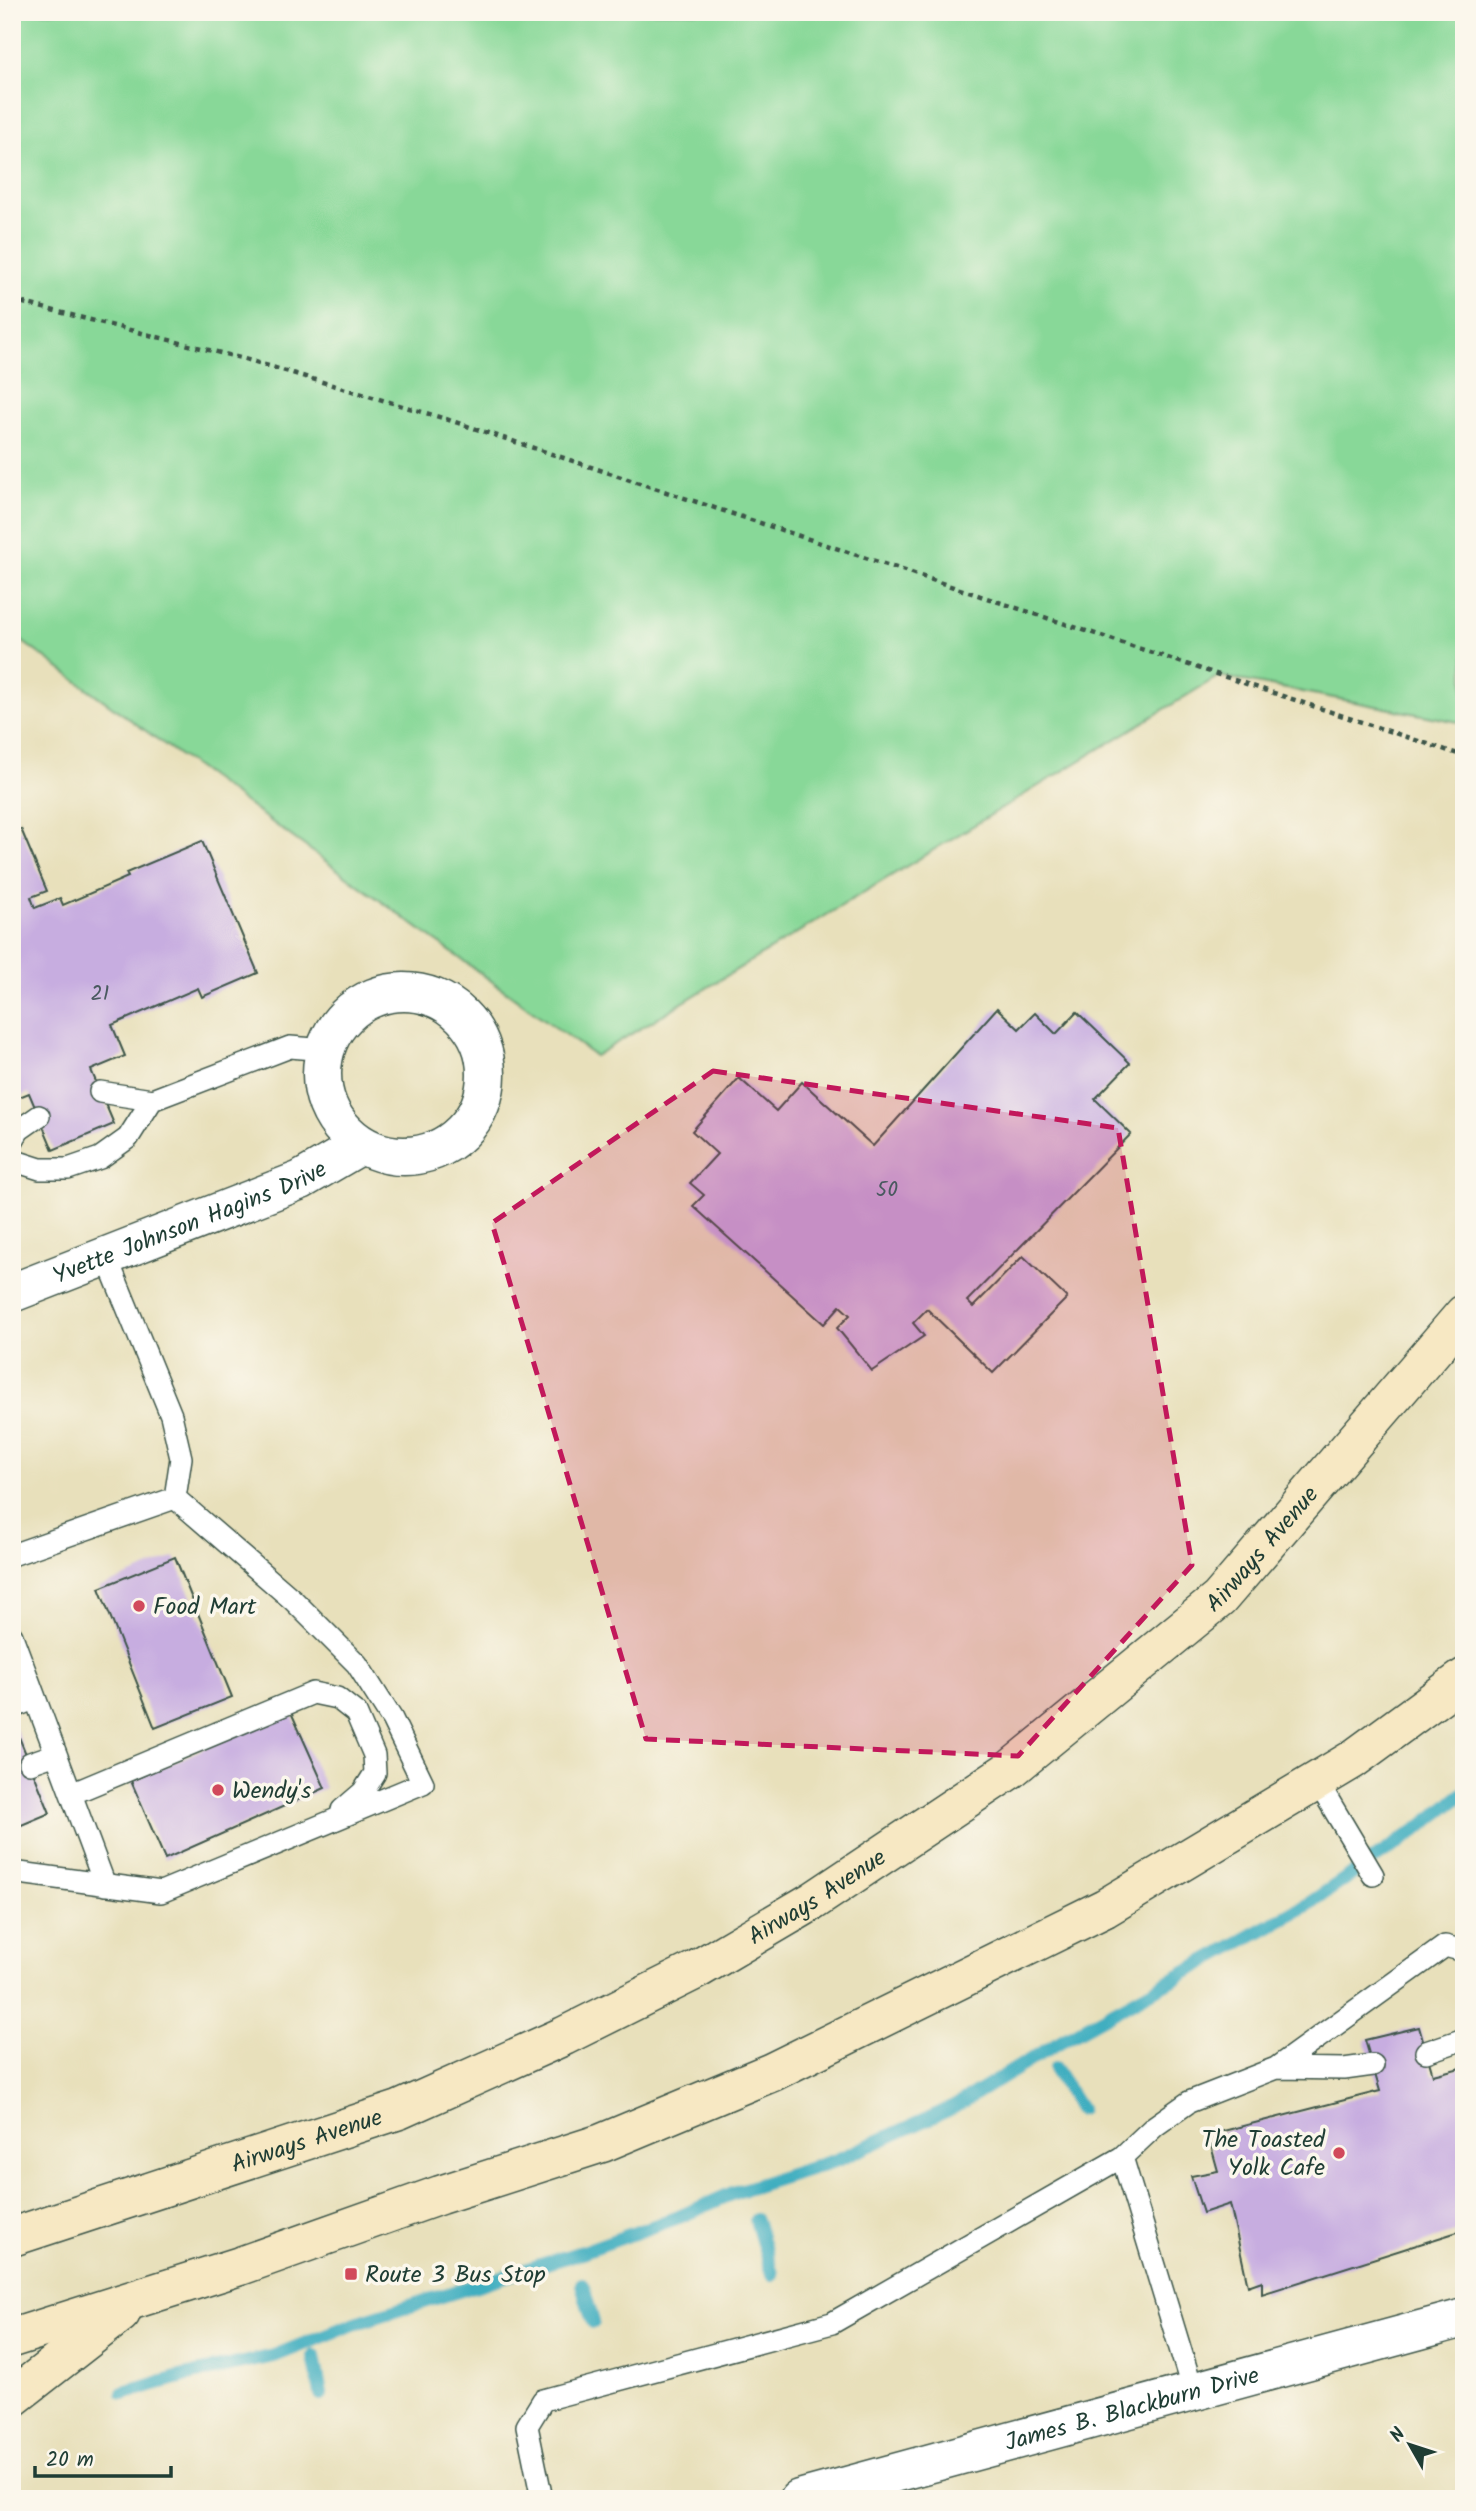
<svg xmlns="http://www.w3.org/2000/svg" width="1476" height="2511" font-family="Kalam,sans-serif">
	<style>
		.green { fill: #88d898; stroke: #548a66; stroke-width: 2 }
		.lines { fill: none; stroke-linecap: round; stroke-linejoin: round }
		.stream { stroke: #41aec0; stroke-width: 14 }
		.building { fill: #c7ade0 }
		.service-casing { stroke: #3d5548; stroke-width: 24 }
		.minor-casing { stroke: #3d5548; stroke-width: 41 }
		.secondary-casing { stroke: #3d5548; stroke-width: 41 }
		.path { stroke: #3d5548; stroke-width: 4.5; stroke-dasharray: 5 5; stroke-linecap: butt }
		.service { stroke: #fff; stroke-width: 21 }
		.minor { stroke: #fff; stroke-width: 38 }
		.secondary { stroke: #f7e8c3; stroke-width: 38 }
		.marked { fill: #c2185b; fill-opacity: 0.2; stroke: #c2185b; stroke-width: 5; stroke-dasharray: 14 9; stroke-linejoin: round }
		.poi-dot { fill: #d1495b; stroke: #fbf7ec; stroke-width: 2.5 }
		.labels { text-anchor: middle; stroke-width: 7; stroke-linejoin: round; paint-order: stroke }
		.number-label { font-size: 21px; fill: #49595f }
		.street-label { font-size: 24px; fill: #1f3d34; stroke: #fbf7ec }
		.poi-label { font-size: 24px; fill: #1f3d34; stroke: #fbf7ec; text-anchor: start }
	</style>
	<rect width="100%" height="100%" fill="#fbf7ec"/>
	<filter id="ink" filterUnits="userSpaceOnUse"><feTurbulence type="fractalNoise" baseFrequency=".0143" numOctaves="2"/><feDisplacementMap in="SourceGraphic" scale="14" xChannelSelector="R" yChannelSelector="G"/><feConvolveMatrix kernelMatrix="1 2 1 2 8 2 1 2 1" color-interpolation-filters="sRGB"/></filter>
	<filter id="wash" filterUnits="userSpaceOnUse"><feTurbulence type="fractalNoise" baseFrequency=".00686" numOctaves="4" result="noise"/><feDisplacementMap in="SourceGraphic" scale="28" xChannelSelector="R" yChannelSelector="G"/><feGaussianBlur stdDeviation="1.57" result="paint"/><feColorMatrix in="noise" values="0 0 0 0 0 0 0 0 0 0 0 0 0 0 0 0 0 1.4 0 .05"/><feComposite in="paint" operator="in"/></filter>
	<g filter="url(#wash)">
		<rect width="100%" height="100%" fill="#e8e0bb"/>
		<path class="green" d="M12,12H1464V723L1219,676L595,1056L12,634Z"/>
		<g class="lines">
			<path class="stream" d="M1055,2069L1080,2109
				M756,2220L772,2274
				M582,2284L593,2322
				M314,2356L321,2394
				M123,2393L184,2376L274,2356L356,2323L582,2252L679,2217L733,2193L837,2160L954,2107L1061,2041L1307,1905L1418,1829L1464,1793"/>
		</g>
		<g id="blocks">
			<path class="building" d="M21,829L47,891L31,897L35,908L60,898L63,905L128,877L126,873L202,841L258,973L202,997L198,988L112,1025L125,1056L91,1070L114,1124L53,1150L29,1093L12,1100V832Z
				M997,1008L1019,1029L1035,1013L1056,1034L1077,1012L1130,1063L1095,1099L1131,1134L967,1301L973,1307L1023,1256L1067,1298L993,1373L927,1309L913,1323L924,1336L872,1371L837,1328L850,1315L840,1306L824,1324L693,1206L704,1195L690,1183L717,1154L692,1131L739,1078L776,1111L802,1082L873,1146Z
				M175,1557L232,1697L155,1728L99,1588Z
				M290,1710L325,1788L165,1859L131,1781Z
				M12,1720L50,1813L12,1829Z
				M1419,2027L1433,2075L1464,2067V2230L1262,2294V2281L1248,2286L1230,2204L1203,2213L1191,2176L1218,2171L1208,2135L1380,2091L1365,2040Z"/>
		</g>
	</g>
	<g filter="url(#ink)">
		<use href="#blocks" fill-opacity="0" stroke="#3d5548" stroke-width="2"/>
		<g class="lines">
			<g class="service-casing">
				<path id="service" d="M100,1092L152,1100
					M12,1142L19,1130L39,1116
					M12,1160L40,1169H68L100,1158L128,1138L152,1100L290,1047L326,1050
					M106,1256L171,1415L181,1458L175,1498
					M12,1555L175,1498L293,1600L357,1664L392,1719L423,1783L161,1892L12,1872
					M12,1636L105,1885
					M12,1708L35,1698
					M30,1763L56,1754
					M1317,1781L1373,1875
					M71,1794L313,1693L337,1698L356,1713L374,1755L375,1773L363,1792L342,1810
					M1426,2052L1464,2039
					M1276,2068L1344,2069L1373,2065
					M1122,2157L1193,2391
					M542,2499L527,2426L543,2400L832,2323L1122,2157L1155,2126L1189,2102L1276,2068L1445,1946L1464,1951"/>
			</g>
			<g class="minor-casing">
				<g id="minor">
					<circle cx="404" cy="1074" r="82"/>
					<path id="s1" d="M12,1293L301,1180L361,1145"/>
					<path id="s2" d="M799,2499L1464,2318"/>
				</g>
			</g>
			<g class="secondary-casing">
				<g id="secondary">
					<path id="s3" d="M12,2237L399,2110L564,2036L696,1970L813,1901L1011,1769L1219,1599L1464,1314"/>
					<path d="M12,2338L240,2266L440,2195L602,2143L772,2072L1105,1908L1352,1760L1464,1678"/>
					<path d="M12,2398L121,2313"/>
				</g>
			</g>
			<path class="path" d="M12,300L252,361L446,419L1464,756"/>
			<use href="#service" class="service"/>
			<use href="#minor" class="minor"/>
			<use href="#secondary" class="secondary"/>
		</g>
	</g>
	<path class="marked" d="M713,1071L1118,1128L1192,1565L1018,1756L646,1739L492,1223Z"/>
	<g class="poi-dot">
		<circle cx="139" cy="1606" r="7"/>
		<circle cx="218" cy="1790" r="7"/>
		<circle cx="1339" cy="2153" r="7"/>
		<rect x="344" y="2267" width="14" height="14" rx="3.5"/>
	</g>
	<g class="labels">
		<g class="number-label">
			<text x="100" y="1000">21</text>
			<text x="887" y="1196">50</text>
		</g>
		<g class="street-label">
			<text dy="8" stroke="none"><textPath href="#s1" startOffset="191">Yvette Johnson Hagins Drive</textPath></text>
			<text dy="8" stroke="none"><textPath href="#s3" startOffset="1444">Airways Avenue</textPath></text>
			<text dy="8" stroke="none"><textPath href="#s3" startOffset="877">Airways Avenue</textPath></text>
			<text dy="8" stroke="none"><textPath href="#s3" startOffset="310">Airways Avenue</textPath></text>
			<text dy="8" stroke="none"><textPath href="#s2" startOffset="345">James B. Blackburn Drive</textPath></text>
		</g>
		<g class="poi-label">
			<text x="153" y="1614">Food Mart</text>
			<text x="232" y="1798">Wendy's</text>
			<text x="1325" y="2147" text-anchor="end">The Toasted<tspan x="1325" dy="28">Yolk Cafe</tspan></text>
			<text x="365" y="2282">Route 3 Bus Stop</text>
		</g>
	</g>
	<rect width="1476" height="2511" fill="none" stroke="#fbf7ec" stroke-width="42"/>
	<g transform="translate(1410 2445) rotate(309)" stroke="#fbf7ec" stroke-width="5" paint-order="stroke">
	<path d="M0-5L12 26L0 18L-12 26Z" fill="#1f3d34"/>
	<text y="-10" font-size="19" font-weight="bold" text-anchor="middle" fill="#1f3d34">N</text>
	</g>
	<path d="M35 2466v10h136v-10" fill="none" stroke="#1f3d34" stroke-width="3.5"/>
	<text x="46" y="2466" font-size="21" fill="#1f3d34" stroke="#fbf7ec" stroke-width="5" paint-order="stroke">20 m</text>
</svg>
